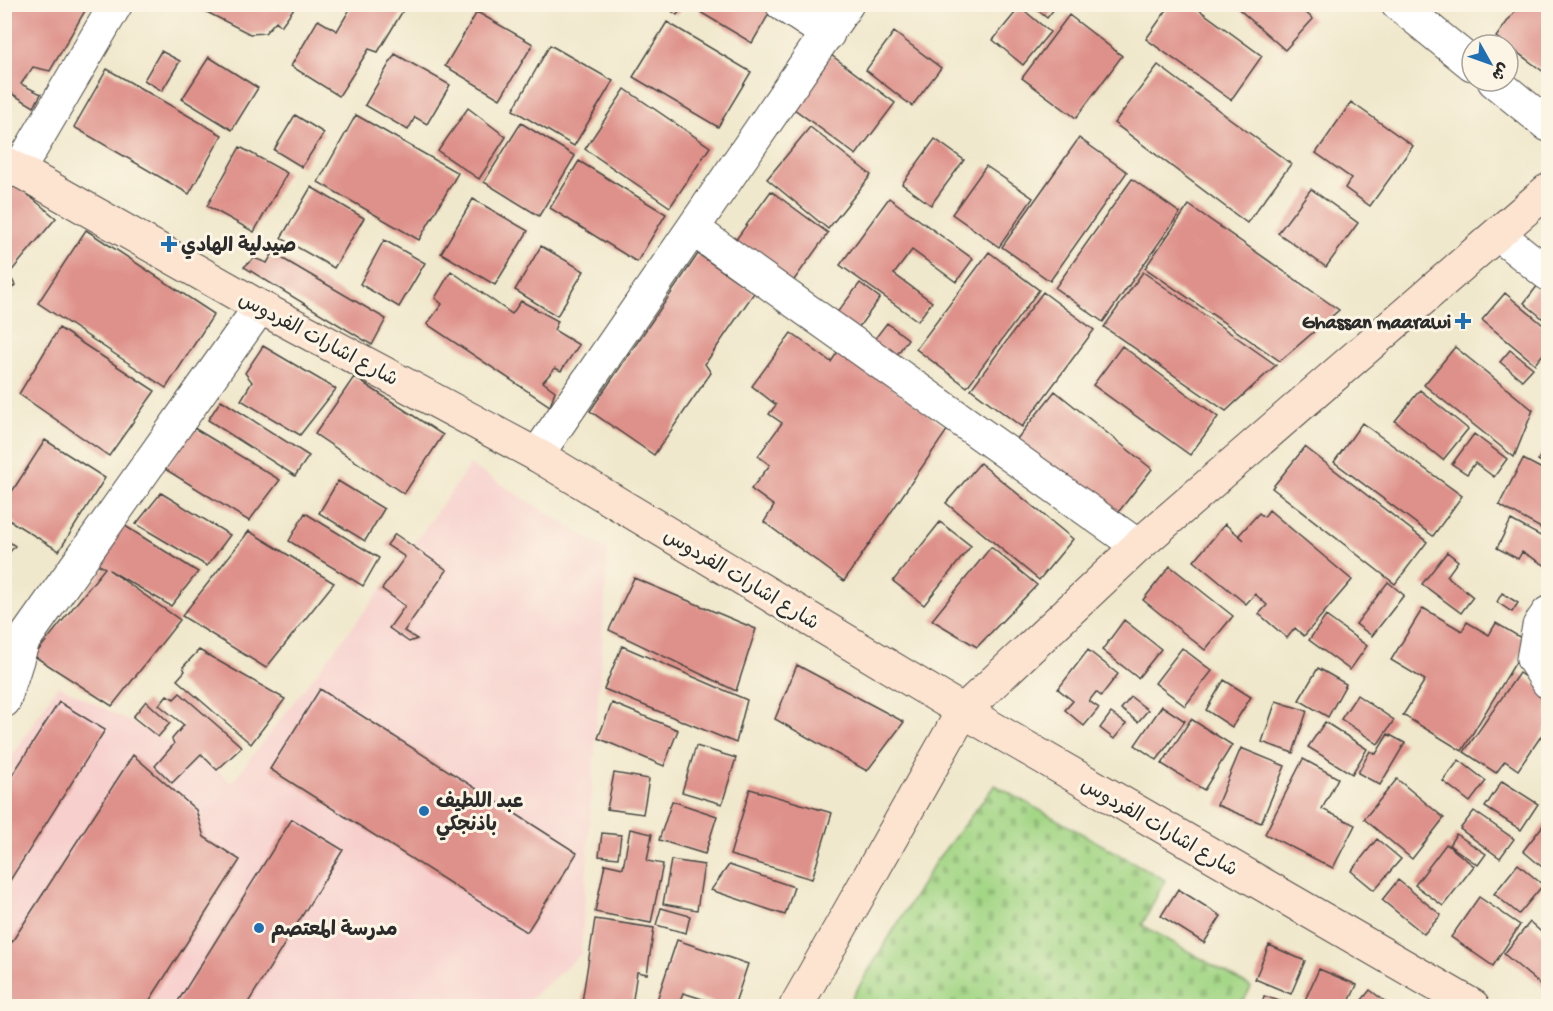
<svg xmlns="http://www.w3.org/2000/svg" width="1553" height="1011" font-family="'Gochi Hand','Playpen Sans Arabic',sans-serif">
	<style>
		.built { fill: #f7d0cd }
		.cemetery { fill: url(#cemetery-stones); stroke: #678058; stroke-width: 1.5 }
		.building { fill: #de918a }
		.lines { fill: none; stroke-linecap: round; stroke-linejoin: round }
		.street-casing { stroke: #494743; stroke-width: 35 }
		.secondary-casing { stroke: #494743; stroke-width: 35 }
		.street { stroke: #fff; stroke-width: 33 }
		.secondary { stroke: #fde4d1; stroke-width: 33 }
		.poi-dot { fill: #1f6fb2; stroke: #fcf5e5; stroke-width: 2 }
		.labels { text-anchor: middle; stroke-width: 6; stroke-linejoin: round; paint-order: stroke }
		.poi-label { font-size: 20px; font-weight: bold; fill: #2b2b2b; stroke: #fcf5e5; text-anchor: start }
		.street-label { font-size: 20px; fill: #2b2b2b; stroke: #fcf5e5 }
	</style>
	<defs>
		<pattern id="cemetery-stones" width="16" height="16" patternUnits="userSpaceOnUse" patternTransform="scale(1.5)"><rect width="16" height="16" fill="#a3d685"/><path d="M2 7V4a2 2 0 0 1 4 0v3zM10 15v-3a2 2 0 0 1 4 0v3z" fill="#8cb873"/></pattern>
	</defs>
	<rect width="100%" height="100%" fill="#fcf5e5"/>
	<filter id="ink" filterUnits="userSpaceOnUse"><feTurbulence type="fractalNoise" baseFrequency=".0167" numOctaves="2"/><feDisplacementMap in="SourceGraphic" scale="12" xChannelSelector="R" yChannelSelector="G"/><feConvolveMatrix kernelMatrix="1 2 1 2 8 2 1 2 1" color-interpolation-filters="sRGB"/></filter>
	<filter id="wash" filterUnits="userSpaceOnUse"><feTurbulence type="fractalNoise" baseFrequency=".008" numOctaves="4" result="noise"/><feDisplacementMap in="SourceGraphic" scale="24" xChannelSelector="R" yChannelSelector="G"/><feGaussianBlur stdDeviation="1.35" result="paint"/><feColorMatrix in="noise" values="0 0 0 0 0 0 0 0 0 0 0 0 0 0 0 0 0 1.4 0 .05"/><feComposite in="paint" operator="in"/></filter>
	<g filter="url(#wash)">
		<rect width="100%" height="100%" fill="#f0e8cc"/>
		<path class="built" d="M470,465L608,551L581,954L522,1006H5L4,769L58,685L174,744L217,770L231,783L382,589Z"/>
		<path class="cemetery" d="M995,785L1165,880L1142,925L1251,987L1241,1006H847L936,861Z"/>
		<g id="blocks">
			<path class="building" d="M4,4H89L50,71L33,67L21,84L41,94L34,107L4,89Z
				M191,4H297L281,26L276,21L265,33L250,34Z
				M353,4H407L378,52L369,49L339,96L291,66L318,20L337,31Z
				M662,4H685L677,15Z
				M704,4H768L773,7L752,43L700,12Z
				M938,4H955L949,12Z
				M1030,4H1058L1047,18Z
				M1171,4H1191L1262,56L1231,100L1146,39Z
				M1233,4H1296L1313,19L1285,50Z
				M1520,4H1548V75L1496,37Z
				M1020,7L1050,32L1023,65L993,40Z
				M477,12L533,44L500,99L445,66Z
				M1069,15L1122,56L1076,118L1022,78Z
				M667,22L751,72L718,127L633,77Z
				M894,32L941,68L912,106L866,70Z
				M550,45L613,81L574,146L513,110Z
				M161,51L180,61L162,91L144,80Z
				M395,54L450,85L427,124L415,117L408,130L365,105Z
				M831,55L895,103L856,155L793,108Z
				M209,57L258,88L232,130L182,99Z
				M1158,65L1291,164L1247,223L1114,123Z
				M107,69L222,135L189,194L74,127Z
				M625,89L710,147L670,207L585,149Z
				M1351,102L1413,146L1370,206L1345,188L1351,178L1316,153Z
				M468,108L506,137L479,179L438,151Z
				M295,115L324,133L302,167L274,150Z
				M356,115L458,173L419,240L318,182Z
				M521,123L575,156L539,216L484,182Z
				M810,127L871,175L828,229L767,179Z
				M1079,138L1127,172L1050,281L1002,247Z
				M935,139L964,160L931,205L902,184Z
				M240,147L287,173L254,232L207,206Z
				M579,161L666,214L637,262L550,208Z
				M986,166L1033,198L999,247L952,214Z
				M4,175L56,218L9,274L15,285L4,298Z
				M1132,179L1180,213L1103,322L1055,288Z
				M311,187L364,218L334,268L281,238Z
				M1311,189L1358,223L1326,267L1278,233Z
				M771,191L828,233L789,287L732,245Z
				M889,198L973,259L956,282L912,250L894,274L932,302L918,321L840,265Z
				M473,199L528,231L495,285L441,253Z
				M1189,205L1339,310L1280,361L1145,268Z
				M86,230L214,314L166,388L38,303Z
				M384,240L425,263L399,307L360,284Z
				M541,246L584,271L557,316L515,290Z
				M989,252L1039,290L967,387L916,349Z
				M273,253L386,319L372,345L244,267L254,258L267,263Z
				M698,254L754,293L705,364L711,373L654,455L590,411Z
				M451,271L512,314L521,301L558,321L554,330L579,345L561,371L555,368L543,382L555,391L550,406L427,324L442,304L435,298Z
				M1143,272L1276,365L1226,411L1104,327Z
				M860,283L880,298L853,335L832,319Z
				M1538,285L1548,294V323L1524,303Z
				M1043,292L1094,330L1022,427L971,389Z
				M1505,293L1548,329V348L1535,364L1482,320Z
				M887,323L908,339L892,362L870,345Z
				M59,328L155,391L109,456L19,394Z
				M791,333L831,362L840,348L948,429L844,581L764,522L774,506L751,489L770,465L758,456L782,423L769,414L776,405L752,386Z
				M263,346L336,389L300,435L241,400L252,382L245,373Z
				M1122,346L1218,417L1190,455L1093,385Z
				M1455,347L1533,410L1514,457L1424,385Z
				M1510,350L1533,368L1522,380L1500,362Z
				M354,377L443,435L404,494L315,434Z
				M1420,390L1468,429L1443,460L1395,421Z
				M1055,391L1152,469L1102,533L1005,454Z
				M221,400L309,456L295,476L208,420Z
				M1362,423L1462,496L1433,536L1334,462Z
				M194,428L280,480L249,521L165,469Z
				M1474,434L1507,459L1494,477L1475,463L1467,474L1452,464Z
				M45,440L105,478L59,551L4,517V504Z
				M1548,442V466L1538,460Z
				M1305,447L1427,542L1395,584L1272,488Z
				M1523,459L1548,472V532L1499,505Z
				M980,463L1073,539L1039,580L946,503Z
				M338,481L384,509L365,541L319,513Z
				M161,493L230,535L207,566L136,524Z
				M1269,510L1352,580L1304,636L1295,628L1287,638L1259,614L1267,605L1255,594L1246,604L1194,561L1225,524L1244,540L1239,535L1259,513L1264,517Z
				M305,513L379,558L363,586L289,541Z
				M1511,520L1548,540V567L1522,552L1518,559L1497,548Z
				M940,522L971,546L924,605L893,581Z
				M122,524L198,572L171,606L109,570L180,620L112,706L34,656L105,568L97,564Z
				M249,531L334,583L266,668L182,616Z
				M395,534L447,570L404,631L417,639L409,642L389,628L405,606L382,589L405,557L387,545Z
				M4,538L15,546L4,559Z
				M991,547L1037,585L977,647L932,620Z
				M1447,552L1458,561L1447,576L1473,597L1461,613L1422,584Z
				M1170,566L1233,616L1205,650L1143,600Z
				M634,578L756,629L736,691L609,630Z
				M1388,582L1404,595L1372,636L1356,624Z
				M1502,593L1518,603L1512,612L1497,602Z
				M1423,608L1462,631L1467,622L1489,635L1496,623L1528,642L1462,751L1403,715L1425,680L1391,660Z
				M1326,616L1367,646L1350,670L1309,640Z
				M1124,620L1161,649L1138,678L1102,650Z
				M622,646L747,700L736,743L604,689Z
				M1182,648L1212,671L1185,706L1155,683Z
				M199,650L285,699L251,744L177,680L185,671L183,667Z
				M1088,650L1118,674L1101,696L1096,692L1089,701L1099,708L1084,726L1065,710L1073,701L1058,689Z
				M797,665L904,722L867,771L775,719Z
				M1318,668L1346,684L1328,717L1299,700Z
				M1519,673L1548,693V726L1518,770L1505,761L1496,773L1464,752Z
				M1224,680L1251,697L1232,727L1206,710Z
				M320,689L577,853L527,932L270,769Z
				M180,693L242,747L217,770L201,754L172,783L155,766L174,744L172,739L184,725L159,705L167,695L174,699Z
				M1357,695L1394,720L1378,744L1341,719Z
				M1131,697L1148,710L1138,722L1121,709Z
				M146,701L170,723L158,737L133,717Z
				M1276,701L1307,711L1293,753L1262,742Z
				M59,702L105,730L4,890V788Z
				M612,703L678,730L664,766L598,738Z
				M1162,706L1185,721L1157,760L1135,745Z
				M1111,713L1126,724L1114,739L1100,728Z
				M1191,719L1232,745L1204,790L1162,764Z
				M1325,722L1367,749L1352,774L1308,747Z
				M1388,734L1405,743L1380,785L1358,773L1370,751L1376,754Z
				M696,746L736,758L722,804L682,792Z
				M1241,748L1285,766L1261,823L1217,805Z
				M133,755L196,810L204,837L240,860L146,1006H4V954Z
				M1303,759L1338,778L1322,809L1355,825L1333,868L1265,834Z
				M1459,760L1486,781L1470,802L1443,781Z
				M614,773L649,779L643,814L607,809Z
				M1397,779L1444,818L1412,859L1364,819Z
				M1502,781L1538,804L1521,830L1485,807Z
				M750,789L832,813L812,879L730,855Z
				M672,801L717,816L705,854L659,840Z
				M1474,811L1514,839L1500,858L1460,829Z
				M292,819L343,850L246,1006H175Z
				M1548,819V872L1523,851Z
				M630,829L652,834L647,861L663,864L651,923L595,912L605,864L623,868Z
				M602,833L621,835L618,858L599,856Z
				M1456,834L1486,854L1478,865L1449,845Z
				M1377,839L1401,859L1374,890L1351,871Z
				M1446,844L1474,866L1443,906L1415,885Z
				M671,860L704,865L697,910L663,904Z
				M1518,864L1543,885L1519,914L1494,894Z
				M729,865L794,887L785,915L711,890Z
				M1398,880L1441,915L1424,934L1382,900Z
				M1178,889L1221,916L1204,943L1161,916Z
				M1479,897L1520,925L1493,966L1451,937Z
				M661,908L690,916L686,933L656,925Z
				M595,919L654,928L647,974L637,972L632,1006L582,1002Z
				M1530,922L1548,938V991L1504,954Z
				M677,940L748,964L734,1006H725L683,993L678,1006H655Z
				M1269,945L1305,961L1291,994L1255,979Z
				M1319,969L1357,985L1347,1006H1320L1305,1000Z
				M1370,990L1391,1006H1357Z
				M1264,996L1295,1006H1261Z"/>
		</g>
	</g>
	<g filter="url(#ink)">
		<use href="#blocks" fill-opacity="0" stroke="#494743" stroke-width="1.5"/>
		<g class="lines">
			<g class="street-casing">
				<path id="street" d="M782,4L828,34
					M1398,4L1472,64
					M1494,81L1548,125
					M18,171L116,4
					M693,229L1138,546
					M1499,235L1548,274
					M537,455L847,4
					M1548,613L1539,626L1533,659L1548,682
					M4,701L23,641L260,307"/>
			</g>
			<g class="secondary-casing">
				<path id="secondary" d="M4,162L260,307L537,455L963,711L1473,1006
					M796,1006L963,711L1138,546L1548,190"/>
			</g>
			<use href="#street" class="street"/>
			<use href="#secondary" class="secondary"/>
		</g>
	</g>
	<g class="poi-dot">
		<path d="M166 235h6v6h6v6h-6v6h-6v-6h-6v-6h6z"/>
		<path d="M1460 312h6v6h6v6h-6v6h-6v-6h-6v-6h6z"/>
		<circle cx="424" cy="811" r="6"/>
		<circle cx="259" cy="928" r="6"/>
	</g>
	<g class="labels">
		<g class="poi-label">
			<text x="181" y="251">صيدلية الهادي</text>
			<text x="1451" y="328" text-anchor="end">Ghassan maarawi</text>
			<text x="436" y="807">عبد اللطيف<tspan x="436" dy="23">باذنجكي</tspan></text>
			<text x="271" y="935">مدرسة المعتصم</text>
		</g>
		<g class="street-label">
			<text transform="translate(319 338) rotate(28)" y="7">شارع اشارات الفردوس</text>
			<text transform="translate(742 578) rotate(31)" y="7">شارع اشارات الفردوس</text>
			<text transform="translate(1160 826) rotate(30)" y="7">شارع اشارات الفردوس</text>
		</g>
	</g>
	<rect width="1553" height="1011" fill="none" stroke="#fcf5e5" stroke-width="24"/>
	<g transform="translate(1490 63) rotate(130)"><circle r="28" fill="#fcf5e5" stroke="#a8a49b" stroke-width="1.5"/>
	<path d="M0-4.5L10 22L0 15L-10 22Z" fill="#1f6fb2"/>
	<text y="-9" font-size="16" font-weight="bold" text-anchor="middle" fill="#2b2b2b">ش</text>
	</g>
</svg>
